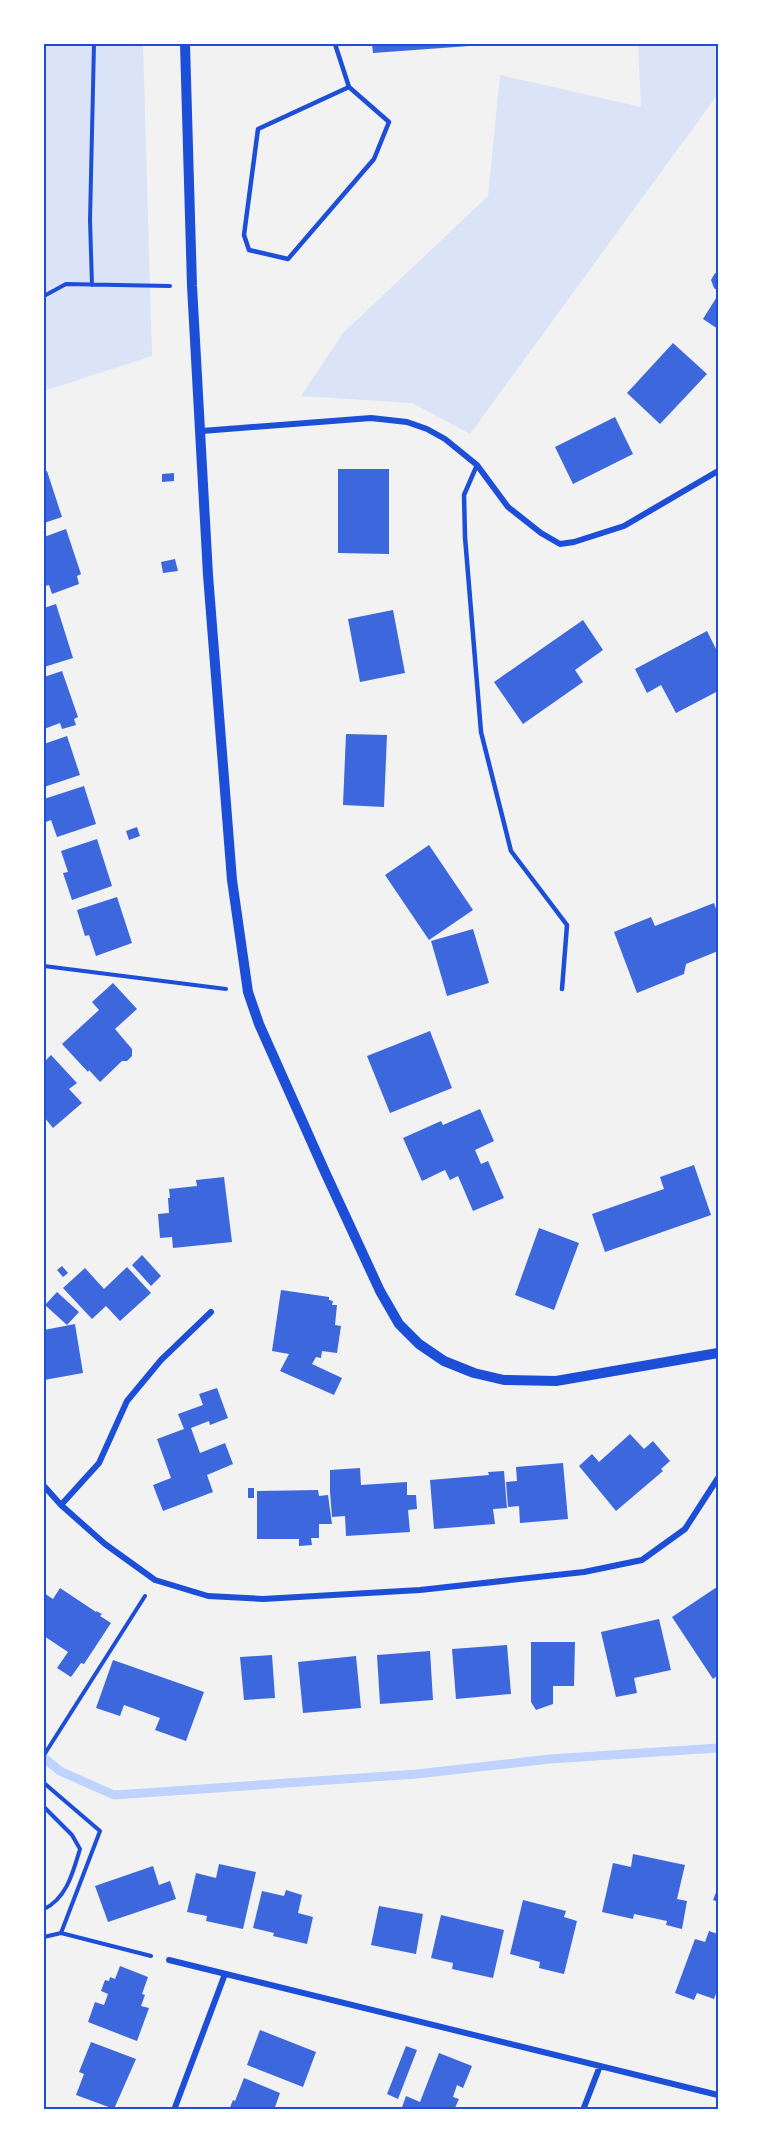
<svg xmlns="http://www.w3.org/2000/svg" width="762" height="2153" font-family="Barlow,sans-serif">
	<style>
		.green { fill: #dbe4f7 }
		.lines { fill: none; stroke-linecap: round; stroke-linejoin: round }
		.stream { stroke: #bfd3fe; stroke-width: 9 }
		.building { fill: #3d67dc }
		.path { stroke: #1d4ed8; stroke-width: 4 }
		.service { stroke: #1d4ed8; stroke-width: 4.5 }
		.minor { stroke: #1d4ed8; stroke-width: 6 }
		.tertiary { stroke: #1d4ed8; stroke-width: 10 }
		.neatline { fill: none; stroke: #1d4ed8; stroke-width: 2 }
	</style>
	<rect width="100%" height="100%" fill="#f2f2f2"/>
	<path class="green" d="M44,44H143L152,356L44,391Z
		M638,44H718V94L470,434L412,403L301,396L343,333L488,196L500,75L641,107Z"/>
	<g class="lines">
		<path class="stream" d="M44,1758L60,1771L114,1795L417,1774L550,1759L718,1748"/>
	</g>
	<path class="building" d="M372,44H483V45L373,53Z
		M715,273L718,274V291L714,288L711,280Z
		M718,295V329L703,319Z
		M673,343L707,374L660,424L627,393Z
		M615,417L633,454L573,484L555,447Z
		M338,469H389V554L338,553Z
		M47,471L62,517L44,523V472Z
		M174,473V481L162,482V474Z
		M66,529L81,574L77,576L79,584L52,594L49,585L45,586L44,582V537Z
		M175,559L178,571L163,573L161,562Z
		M56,604L73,658L44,667V608Z
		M393,610L405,673L360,682L348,619Z
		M583,620L603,650L575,670L583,682L523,724L494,682Z
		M707,631L718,653V691L676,713L661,685L647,693L635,669Z
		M62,671L78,717L74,719L76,725L62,729L60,723L44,729V677Z
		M346,734L387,735L384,807L343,805Z
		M67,736L80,775L44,787V744Z
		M84,786L96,824L57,837L51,820L46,822L44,815V799Z
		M137,827L140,836L129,840L126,831Z
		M97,839L112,886L72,900L63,873L68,872L61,851Z
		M429,845L473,910L429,940L385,875Z
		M117,897L132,943L96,956L89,935L85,936L77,910Z
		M714,903L718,915V951L686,964L684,974L637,993L614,932L651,917L655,926Z
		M473,929L489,983L447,996L431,941Z
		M113,983L137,1009L115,1029L132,1049V1056L127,1061H122L100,1082L89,1070L88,1072L62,1044L99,1010L92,1002Z
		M430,1031L452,1088L390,1113L367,1056Z
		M51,1055L77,1083L69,1089L82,1103L53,1128L44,1117V1062Z
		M480,1109L494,1141L475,1150L481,1164L488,1161L504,1198L473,1211L458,1176L450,1180L445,1170L422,1181L403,1138L441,1121L443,1125Z
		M694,1165L711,1215L605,1252L592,1214L664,1189L660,1177Z
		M224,1177L232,1242L173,1248L172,1237L160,1238L158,1214L169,1213L168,1198H170L169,1189L197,1186L196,1180Z
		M539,1228L579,1243L554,1310L515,1295Z
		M142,1255L161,1276L151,1286L132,1265Z
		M62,1266L68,1273L63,1277L57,1270Z
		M127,1267L151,1293L120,1321L106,1306L92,1319L63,1288L85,1268L104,1289Z
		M281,1290L329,1297V1300L333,1301L332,1305H337L335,1325L341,1326L337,1353L322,1351L321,1358L316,1357L312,1364L342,1378L334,1395L280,1371L289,1354L272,1351Z
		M57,1292L79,1312L67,1325L45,1305Z
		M75,1324L83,1373L44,1380V1330Z
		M217,1388L228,1418L210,1425L209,1421L191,1428L200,1453L225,1443L233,1464L207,1475L213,1492L163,1511L153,1485L171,1478L157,1439L184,1429L178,1414L203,1405L199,1394Z
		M630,1434L644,1449L653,1441L670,1461L661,1469L663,1471L616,1511L579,1466L592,1454L599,1462Z
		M563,1463L568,1519L520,1523L519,1506L508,1507L506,1482L517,1481L516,1467Z
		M360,1468L361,1485L407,1482V1495H416L417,1509L408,1510L410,1532L346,1536L345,1516L332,1517L330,1492V1470Z
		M504,1471L507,1508L493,1509L495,1524L434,1529L430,1480L489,1475L488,1472Z
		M248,1488H254V1498H248Z
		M318,1490L319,1496L328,1495L332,1524H319V1538H311L312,1545L299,1546V1539H257V1491Z
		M717,1587L718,1589V1675L713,1679L672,1617Z
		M60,1588L96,1612V1611L102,1614L100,1616L111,1623L84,1664L81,1663L71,1677L57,1668L68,1652L44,1636V1593L53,1599Z
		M659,1619L671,1670L634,1678L637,1693L616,1697L601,1632Z
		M531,1642H575L574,1686H553V1704L536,1710L531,1702Z
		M507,1645L511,1694L456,1699L452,1649Z
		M430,1651L433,1700L380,1704L377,1655Z
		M272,1655L275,1698L244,1700L240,1657Z
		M356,1656L361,1708L303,1713L298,1662Z
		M113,1660L204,1692L186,1741L155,1730L160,1718L124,1705L120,1716L96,1708Z
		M633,1854L685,1865L677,1899L687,1901L682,1929L666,1925L667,1921L634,1914L633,1919L602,1912L613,1863L631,1867Z
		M219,1864L256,1872L243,1929L206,1921L207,1916L187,1912L196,1873L216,1878Z
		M153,1866L159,1885L170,1881L176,1899L108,1922L95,1886Z
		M718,1887V1902L713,1900Z
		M286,1890L302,1895L298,1913L313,1917L307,1944L273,1936L274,1933L253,1928L262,1891L284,1896Z
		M523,1900L566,1911L564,1917L577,1921L564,1974L539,1968L540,1962L510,1954Z
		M379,1906L423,1914L416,1954L371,1945Z
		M441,1915L504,1930L493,1978L452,1969L453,1963L431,1958Z
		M709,1931L718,1934V1988L714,1999L697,1993L694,2000L675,1993L695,1939L705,1942Z
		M120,1966L148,1977L142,1994L145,1995L141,2006L149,2008L137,2041L88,2022L95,2002L104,2005L108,1994L101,1991L105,1980L109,1981L110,1977L115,1979Z
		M260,2030L316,2052L303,2087L247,2065Z
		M91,2042L136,2059L114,2109L76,2095L84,2074L79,2072Z
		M406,2046L417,2050L398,2099L387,2094Z
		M439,2053L472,2066L463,2088L457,2085L453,2097L459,2099L454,2110H401L406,2096L420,2102Z
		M244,2078L280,2093L274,2110H229L233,2100L235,2101Z"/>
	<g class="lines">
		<path class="path" d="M92,285L90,220L94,44
			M44,296L66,284L170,286
			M44,966L226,989
			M44,1755L145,1596
			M44,1783L100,1831L61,1933
			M44,1807L72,1835L80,1849C73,1872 67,1898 44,1909
			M44,1937L61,1933L151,1956"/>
		<path class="service" d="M335,44L349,87L389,122L374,159L288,259L249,250L244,235L258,129L349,87
			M477,465L464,495L465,537L481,732L511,851L567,925L562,989"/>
		<path class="minor" d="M202,431L371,418L407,422L427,429L445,439L477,465L508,507L541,533L560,544L574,542L624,526L718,471
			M44,1486L61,1505L105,1544L155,1580L208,1596L263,1599L420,1590L584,1572L642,1560L685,1529L718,1478
			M61,1505L99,1463L127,1401L161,1360L211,1312
			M169,1960L718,2095
			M174,2110L225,1974
			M583,2110L600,2066"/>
		<path class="tertiary" d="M185,44L192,286L208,575L232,880L248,992L259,1024L325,1172L380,1291L399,1324L419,1344L444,1361L474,1373L504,1380L556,1381L718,1353"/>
	</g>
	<rect width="762" height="2153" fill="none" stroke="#ffffff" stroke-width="90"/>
	<rect x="45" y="45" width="672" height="2063" class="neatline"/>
</svg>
